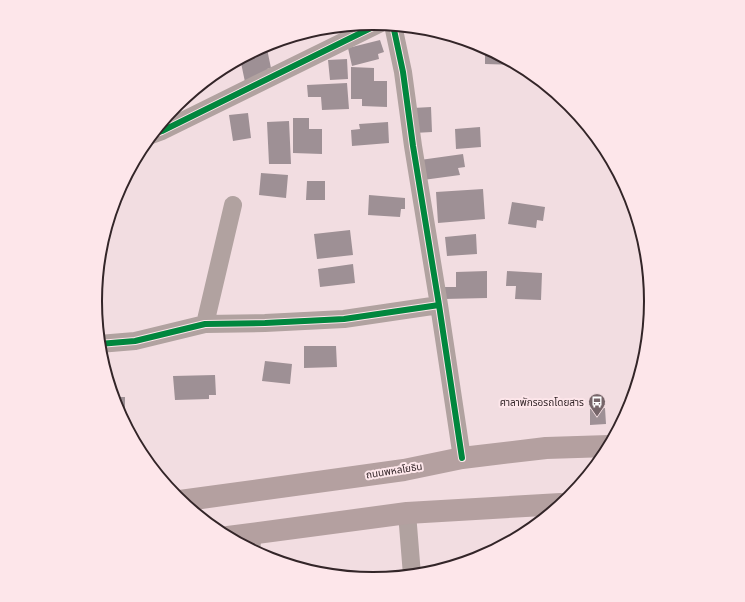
<svg xmlns="http://www.w3.org/2000/svg" width="745" height="602" font-family="'DejaVu Sans','Noto Sans Thai',sans-serif">
	<style>
		.building { fill: #9e9095 }
		.lines { fill: none; stroke-linecap: round; stroke-linejoin: round }
		.minor { stroke: #b1a2a0; stroke-width: 18 }
		.trunk { stroke: #b4a0a0; stroke-width: 22 }
		.cycleway-casing { stroke: #fde6ea; stroke-width: 8 }
		.cycleway { stroke: #00873e; stroke-width: 6 }
		.labels { text-anchor: middle; stroke-width: 4; stroke-linejoin: round; paint-order: stroke }
		.poi-label { font-size: 10px; fill: #332528; stroke: #fde6ea; text-anchor: end }
		.street-label { font-size: 10px; fill: #332528; stroke: #fde6ea }
		.rim { fill: none; stroke: #332528; stroke-width: 2 }
	</style>
	<rect width="100%" height="100%" fill="#f2dde1"/>
	<path class="building" d="M380,40L384,52L378,54L379,59L352,66L348,48Z
		M266,44L271,68L267,69L269,77L245,82L240,58Z
		M485,47L511,62L517,65L485,64Z
		M347,59L348,79L330,80L328,60Z
		M351,67L374,68V81H387V107L362,106V99H351Z
		M347,83L349,109L322,110L321,97H308L307,85Z
		M431,107L432,132L414,133L413,108Z
		M248,113L251,138L233,141L229,115Z
		M293,118H309V129H322V154L293,153Z
		M289,121L291,164H269L267,122Z
		M388,122L389,143L352,146L351,130L360,129L359,124Z
		M480,127L481,147L456,149L455,129Z
		M463,154L465,167L458,168L460,175L423,180L420,160Z
		M261,173L288,175L286,198L259,195Z
		M307,181H325V200H306Z
		M483,189L485,219L438,223L436,192Z
		M369,195L405,198V209H401L400,217L368,215Z
		M512,202L545,207L543,221L537,220L536,228L508,224Z
		M350,230L353,255L317,259L314,234Z
		M476,234L477,254L447,256L445,237Z
		M353,264L355,283L320,287L318,269Z
		M487,271V298L444,299L443,287H456V272Z
		M507,271L542,273L541,300L515,299L516,286H506Z
		M304,346H336L337,367L304,368Z
		M265,361L292,364L290,384L262,381Z
		M215,375L216,395H209V399L175,400L173,376Z
		M112,397H125V416H120L116,407Z
		M605,408L606,424L590,425V409Z"/>
	<g class="lines">
		<path class="minor" d="M393,25L403,72L413,146L439,305L462,458
			M151,135L162,131L379,24
			M205,324L233,205
			M99,344L135,341L205,324L265,323L344,319L439,305
			M407,513L412,575
			M251,550L253,534"/>
		<path class="trunk" d="M180,501L404,470L462,458L546,448L609,446
			M228,537L407,513L561,504"/>
		<g class="cycleway-casing">
			<path id="cycleway" d="M393,25L403,72L413,146L439,305L462,458
				M151,135L162,131L379,24
				M99,344L135,341L205,324L265,323L344,319L439,305"/>
		</g>
		<use href="#cycleway" class="cycleway"/>
	</g>
	<defs>
		<g id="bus-pin" transform="scale(0.9)"><path d="M0 17L-7.5 6A9.5 9.5 0 1 1 7.5 6Z" fill="#766569" stroke="#fde6ea"/><path d="M-5-6H5V4H4V6H2V4H-2V6H-4V4H-5ZM-3.5-4V0h7V-4ZM-3.5 1.2v1.5H-2V1.2ZM2 1.2v1.5H3.5V1.2Z" fill="#fff"/></g>
	</defs>
	<g fill-rule="evenodd">
		<use href="#bus-pin" x="597" y="402"/>
	</g>
	<g class="labels">
		<g class="poi-label">
			<text x="584" y="406">ศาลาพักรอรถโดยสาร</text>
		</g>
		<g class="street-label">
			<text transform="translate(394 470) rotate(-9)" y="4">ถนนพหลโยธิน</text>
		</g>
	</g>
	<path d="M0 0H745V602H0ZM102 301a271 271 0 1 1 542 0a271 271 0 1 1-542 0Z" fill="#fde6ea" fill-rule="evenodd"/>
	<path class="rim" d="M102 301a271 271 0 1 1 542 0a271 271 0 1 1-542 0Z"/>
</svg>
